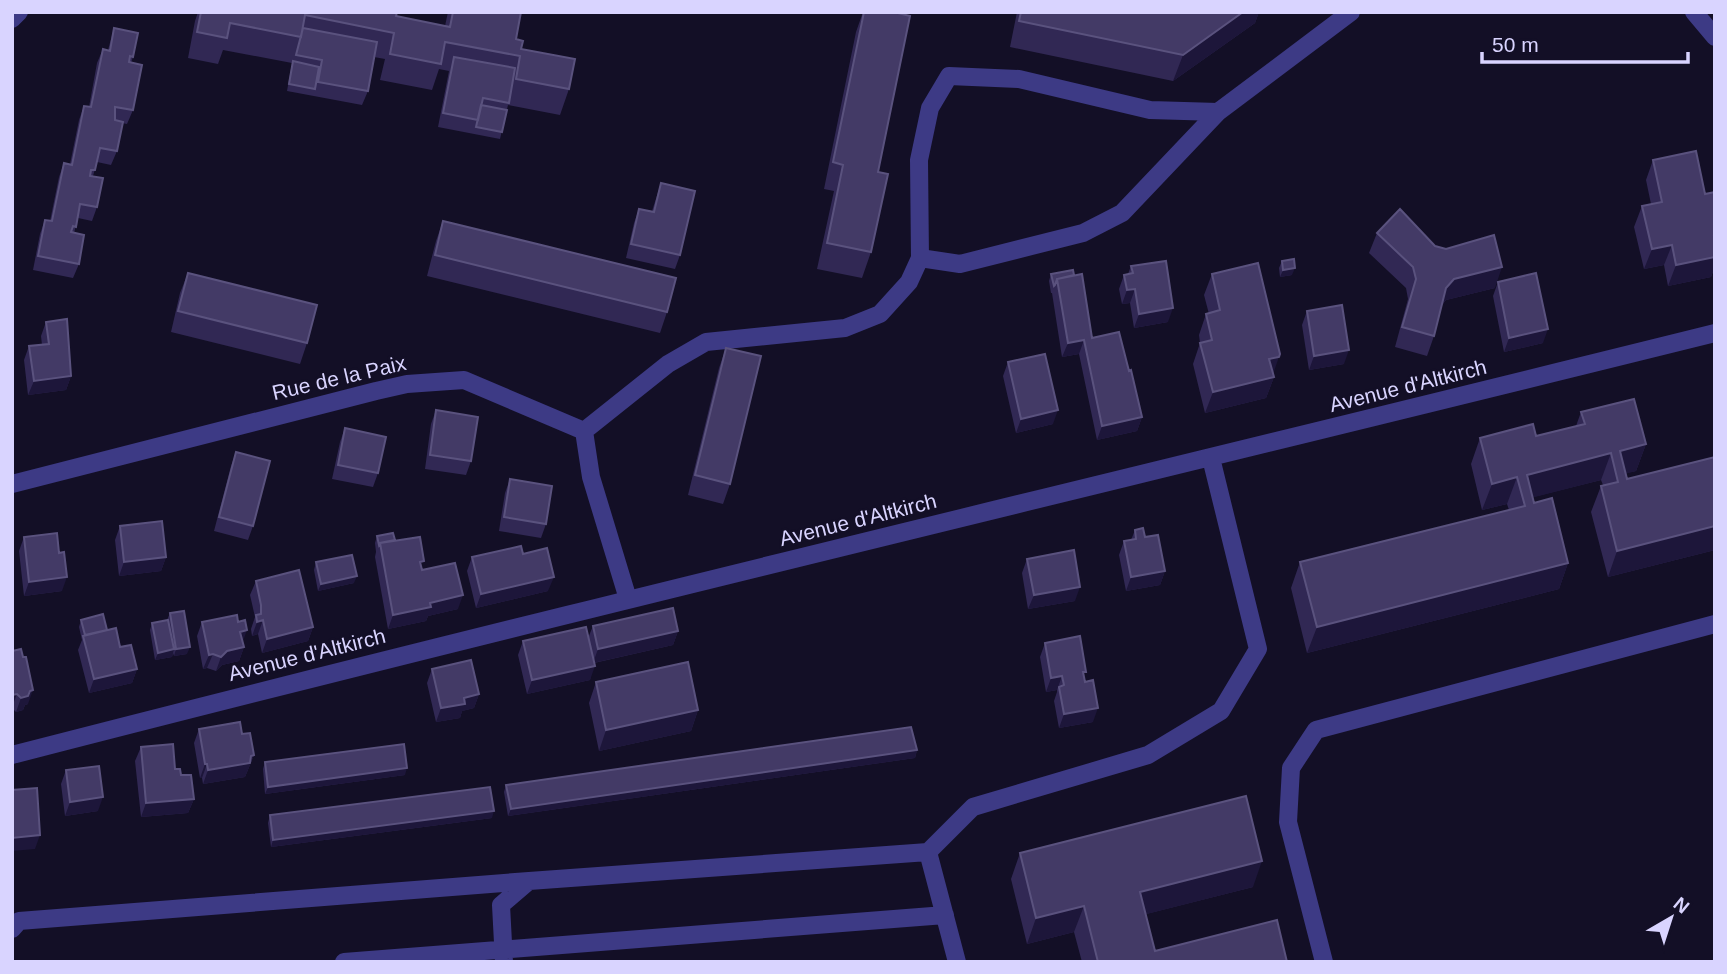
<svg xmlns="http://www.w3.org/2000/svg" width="1727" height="974" font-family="Helvetica,sans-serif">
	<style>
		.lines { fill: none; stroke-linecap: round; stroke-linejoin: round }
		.minor { stroke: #3d3a85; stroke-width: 18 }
		.wall { fill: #312854 }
		.shaded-wall { fill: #1d163a }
		.building { fill: #433a66; stroke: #5a527e; stroke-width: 2 }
		.labels { text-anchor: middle; stroke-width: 5; stroke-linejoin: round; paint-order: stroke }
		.street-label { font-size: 21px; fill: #d9d4ff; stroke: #130f26 }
	</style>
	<rect width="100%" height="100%" fill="#130f26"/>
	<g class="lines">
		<path class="minor" d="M1694,12L1715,37
			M12,19L19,12
			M920,258L960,264L1083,233L1122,213L1218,112
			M584,431L668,364L706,342L845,328L880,314L909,282L920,258L919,160L930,108L949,76L1019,79L1150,110L1218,112L1351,12
			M12,484L376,391L407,384L464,380L584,431L591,477L628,599
			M12,755C578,609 1147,474 1715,333
			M12,929L19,921L529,881
			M344,962L945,915
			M504,962L501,905L529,881L928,852
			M957,962L928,852L973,807L1148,755L1221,711L1258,649L1211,458
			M1324,962L1288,822L1291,768L1316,730L1715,624"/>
	</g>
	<path class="wall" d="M198,12H397L396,16L445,26L448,12H521L516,39L521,49L569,89L560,115L508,105L500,139L438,127L449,71L439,69L432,90L380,80L385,59L374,57L368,91L362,105L287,91L292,63L223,50L218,64L188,58L195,21Z
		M863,12H894L878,172L871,252L862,278L817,269L834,191L824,189L856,32Z
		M1017,12H1259L1255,23L1173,81L1010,47Z
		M114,28L133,57L131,63L133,110L127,124L122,123L117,151L111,165L97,162L93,176L97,207L92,221L78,218L74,233L79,264L73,278L33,270L40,234L45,220L50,221L59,177L64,163L70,164L79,120L84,106L89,107L97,63L103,49L108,50Z
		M1653,160L1705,194L1715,192V266L1711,277L1668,286L1664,265L1644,269L1634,227L1642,206L1651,204L1646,180Z
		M661,183L680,255L675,269L626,258L634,223L639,209L652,211Z
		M443,221L667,312L660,333L427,276L436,241Z
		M1377,233L1435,246L1495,288L1446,300L1442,305L1434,336L1427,356L1395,347L1408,299L1406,288L1369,253Z
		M1282,261L1292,275L1280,277L1279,268Z
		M1131,266L1168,322L1134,328L1130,303L1122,304L1119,289L1124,275L1128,274Z
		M1073,270L1092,338L1129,371L1142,417L1137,431L1097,440L1079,354L1062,357L1052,293H1051L1049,281L1051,274Z
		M188,273L307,343L300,364L171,332L180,293Z
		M1212,274L1273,374L1274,377L1266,398L1205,413L1193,364L1200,343L1199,335L1206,314H1209L1204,295Z
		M1498,282L1543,343L1504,352L1493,296Z
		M1307,311L1344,364L1309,370L1302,325Z
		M46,322L71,376L66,390L28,395L24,360L29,346L42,345L41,336Z
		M726,348L730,484L723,504L688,495L719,368Z
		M1008,362L1053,424L1016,433L1003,376Z
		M436,410L471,461L466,475L425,469L431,424Z
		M1581,412L1646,444L1636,471L1626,473L1627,479L1715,457V550L1608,577L1591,512L1601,486L1603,485L1601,480L1533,497L1534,503L1568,563L1559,589L1307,653L1291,588L1300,562L1509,510L1507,504L1482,510L1471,464L1480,438L1536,436L1576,426Z
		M345,428L378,473L373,487L332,479L340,442Z
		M236,452L253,526L248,540L214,531L231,466Z
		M510,479L546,524L541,538L499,531L505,493Z
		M120,526L166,557L161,571L119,576L115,540Z
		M1135,530L1145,537L1165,571L1160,585L1126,591L1119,555L1124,541L1131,540Z
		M377,536L395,540L458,609L428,616L426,621L388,629L375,557L376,552L375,543Z
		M24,537L62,591L24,596L19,551Z
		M523,554L548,591L476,608L467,571L472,557Z
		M1027,559L1075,601L1028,609L1022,573Z
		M316,562L354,583L318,591L314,570Z
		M256,581L313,627L308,641L262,653L258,634L252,636L251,629L255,617L250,595Z
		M170,613L187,654L174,656L173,653L172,657L155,660L150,630L152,623L167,620Z
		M81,620L107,630L120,647L137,669L132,683L89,693L78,650L82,640L79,627Z
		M202,622L242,642L244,647L239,661L222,665L216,671L207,668L203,669L197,636Z
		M593,626L678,631L673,645L594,663L590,680L527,694L518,655L523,641L588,638Z
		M1045,643L1084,677L1093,722L1059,728L1054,701L1057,692V690L1046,692L1040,657Z
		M12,650L28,704L25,705L23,710L16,712L12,708Z
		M432,669L479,694L474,708L462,711L460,718L436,722L427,683Z
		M596,682L698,710L691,731L599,751L589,703Z
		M199,729L242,734L254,755L245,777L203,784L202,778H200L194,743Z
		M141,747L175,769L181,775L194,799L188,813L141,817L135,761Z
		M917,750L915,758L508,816L504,792L506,785Z
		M265,762L405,775L265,794L263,769Z
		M66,770L98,811L65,816L61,784Z
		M270,815L492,818L271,847L268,823Z
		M1020,853L1253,887L1146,914L1155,951L1287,962H1082L1074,932L1027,944L1011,879Z"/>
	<path class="shaded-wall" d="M1243,12H1259L1255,23L1173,81L1183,55Z
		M1672,245L1664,265L1644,269L1652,249Z
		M1715,257V266L1711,277L1668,286L1676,265Z
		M1502,267L1495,288L1446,300L1439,308L1446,288L1454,279Z
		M1295,268L1292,275L1280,277L1283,270Z
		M1135,289L1130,303L1122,304L1127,290Z
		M1173,308L1168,322L1134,328L1139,314Z
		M1548,329L1543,343L1504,352L1509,338Z
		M1084,340L1079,354L1062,357L1068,343Z
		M1349,350L1344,364L1309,370L1314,356Z
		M1280,354L1272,377L1269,359Z
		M71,376L66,390L28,395L34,381Z
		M1274,377L1266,398L1205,413L1213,392Z
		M1058,410L1053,424L1016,433L1021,419Z
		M1142,417L1137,431L1097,440L1102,426Z
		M1646,444L1636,471L1617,476L1620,451Z
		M1611,453L1601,480L1523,500L1527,475Z
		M1517,477L1507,504L1482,510L1492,484Z
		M1715,526V550L1608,577L1617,551Z
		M166,557L161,571L119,576L124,562Z
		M1568,563L1559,589L1307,653L1317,627Z
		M1165,571L1160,585L1126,591L1131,577Z
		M357,576L354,583L318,591L321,584Z
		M67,577L62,591L24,596L29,582Z
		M554,577L548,591L476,608L481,594Z
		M1080,587L1075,601L1028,609L1034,595Z
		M463,595L458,609L428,616L426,621L388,629L393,615L430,603Z
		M263,620L258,634L252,636L257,622Z
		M313,627L308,641L262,653L267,639Z
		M247,630L242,644L240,632Z
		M678,631L673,645L593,663L598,649Z
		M190,647L187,654L174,656L176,649Z
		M244,647L239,661L222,665L216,671L221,657L227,651Z
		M174,649L172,657L155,660L158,653Z
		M213,654L207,668L203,669L209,655Z
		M595,666L590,680L527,694L532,680Z
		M137,669L132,683L89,693L94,679Z
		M1062,676L1057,690L1046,692L1051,678Z
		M33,690L28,704L25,705L23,710L16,712L21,698L30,691Z
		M17,694L12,707V695Z
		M479,694L474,708L462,711L460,718L436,722L441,708L464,698Z
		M1098,708L1093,722L1059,728L1064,714Z
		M698,710L691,731L599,751L606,730Z
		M917,750L915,758L508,816L511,809Z
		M254,755L245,777L203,784L208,770Z
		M205,764H207L202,778H200Z
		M407,768L405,775L265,794L268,787Z
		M103,797L98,811L65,816L70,802Z
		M194,799L188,813L141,817L146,803Z
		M494,811L492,818L271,847L273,840Z
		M40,835L35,849L12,851V838Z
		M1262,861L1253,887L1131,918L1140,892Z
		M1084,906L1074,932L1027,944L1036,918Z"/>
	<path class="building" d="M201,12H397L396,16L450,27L453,12H521L516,39L523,41L521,49L575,59L569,89L516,79L520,56L445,42L441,64L390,54L394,33L305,15L301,37L230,23L227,38L197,32Z
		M864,12H894L910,16L878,172L888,174L871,252L827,243L843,165L833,162Z
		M1021,12H1243L1183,55L1019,21Z
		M114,28L138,33L133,57L130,56L129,62L142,65L133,110L115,107V120L123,122L117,151L100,148L95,170H91L90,176L103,178L97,207L80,204L76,227L73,226L71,232L84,235L79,264L38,256L45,220L52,221L64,163L72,165L84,106L91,107L103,49L110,51Z
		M303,28L377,42L368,91L318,82L322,60L296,55Z
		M454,57L515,68L509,103L483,98L478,120L443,113Z
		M293,61L319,67L315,89L289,84Z
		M481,105L507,110L502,132L476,127Z
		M1696,151L1705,194L1715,192V236H1714L1715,242V257L1676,265L1672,245L1652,249L1642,206L1662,202L1653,160Z
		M661,183L695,191L680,255L631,244L639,209L654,212Z
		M1400,209L1435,246L1446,249L1494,235L1502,267L1454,279L1446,288L1434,336L1402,327L1416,279L1413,267L1377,233Z
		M443,221L676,278L667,312L435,255Z
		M1294,259L1295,268L1283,270L1282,261Z
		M1166,261L1173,308L1139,314L1135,289L1127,290L1124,275L1133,273L1131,266Z
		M1258,263L1280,354L1279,357L1269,359L1274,377L1213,392L1200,343L1212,340L1206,314L1220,310L1212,274Z
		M1073,270L1074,275L1057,279L1055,285L1054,286L1051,274Z
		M188,273L317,305L307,343L178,311Z
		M1536,273L1548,329L1509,338L1498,282Z
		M1082,274L1092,338L1119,332L1129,371L1131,370L1142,417L1102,426L1084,340L1068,343L1057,279Z
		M1342,305L1349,350L1314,356L1307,311Z
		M67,319L71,376L34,381L29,346L49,344L46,322Z
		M726,348L761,356L730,484L695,475Z
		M1045,354L1058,410L1021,419L1008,362Z
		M1634,399L1646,444L1620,451L1627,479L1715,457V526L1617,551L1601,486L1618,482L1611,453L1527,475L1534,503L1552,498L1568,563L1317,627L1300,562L1525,506L1517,477L1492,484L1480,438L1533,424L1536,436L1585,424L1581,412Z
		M436,410L478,417L471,461L430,455Z
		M345,428L386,437L378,473L338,465Z
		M236,452L270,461L253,526L219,517Z
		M510,479L552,486L546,524L504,517Z
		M162,521L166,557L124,562L120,526Z
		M1143,528L1145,537L1158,535L1165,571L1131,577L1124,541L1136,539L1135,530Z
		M57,533L59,553L64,552L67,577L29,582L24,537Z
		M393,533L395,540L380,543L379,545L377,536Z
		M420,537L424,561L420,562L422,570L455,563L463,595L430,603L431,607L393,615L380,543Z
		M521,546L523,554L547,548L554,577L481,594L472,557Z
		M1074,550L1080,587L1034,595L1027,559Z
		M352,555L357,576L321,584L316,562Z
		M299,570L313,627L267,639L263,620L257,622L256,615L261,614V605L256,581Z
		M673,608L678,631L598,649L593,626Z
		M184,611L190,647L176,649L170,613Z
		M103,614L107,630L85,635L81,620Z
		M237,615L238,622L245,620L247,630L240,632L244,647L227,651L221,657L213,654L209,655L202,622Z
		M168,620L174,649L158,653L152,623Z
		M586,627L595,666L532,680L523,641Z
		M116,628L120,647L131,645L137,669L94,679L83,636Z
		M1080,636L1086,672H1083L1085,682L1093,680L1098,708L1064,714L1059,687L1064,685L1062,676L1051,678L1045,643Z
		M21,649L23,657H26L33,690L30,691L28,696L21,698L17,694L12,695V651Z
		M471,660L479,694L464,698L465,704L441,708L432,669Z
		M688,662L698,710L606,730L596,682Z
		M240,722L242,734L250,733L254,755L251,756L250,763L208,770L207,764H205L199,729Z
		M911,727L917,750L511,809L506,785Z
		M173,744L175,769H180L181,775H191L194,799L146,803L141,747Z
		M404,744L407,768L268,787L265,762Z
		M99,766L103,797L70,802L66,770Z
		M490,787L494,811L273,840L270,815Z
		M37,788L40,835L12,838V790Z
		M1246,796L1262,861L1140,892L1155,951L1277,920L1287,962H1098L1084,906L1036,918L1020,853Z"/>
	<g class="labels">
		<g class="street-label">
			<text transform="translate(339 378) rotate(-13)" y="7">Rue de la Paix</text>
			<text transform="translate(1408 386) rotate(-14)" y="7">Avenue d'Altkirch</text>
			<text transform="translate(858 520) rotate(-14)" y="7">Avenue d'Altkirch</text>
			<text transform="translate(307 655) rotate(-14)" y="7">Avenue d'Altkirch</text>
		</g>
	</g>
	<rect width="1727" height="974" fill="none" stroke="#d9d4ff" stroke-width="28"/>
	<g transform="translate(1671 918) rotate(39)" stroke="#130f26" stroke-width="5" paint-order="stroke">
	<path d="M0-5L12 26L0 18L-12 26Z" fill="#d9d4ff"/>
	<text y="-10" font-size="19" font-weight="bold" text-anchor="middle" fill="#d9d4ff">N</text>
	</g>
	<path d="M1482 52v10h206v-10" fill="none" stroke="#d9d4ff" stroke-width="3.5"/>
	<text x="1492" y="52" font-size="21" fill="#d9d4ff" stroke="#130f26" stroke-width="5" paint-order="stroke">50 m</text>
</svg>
